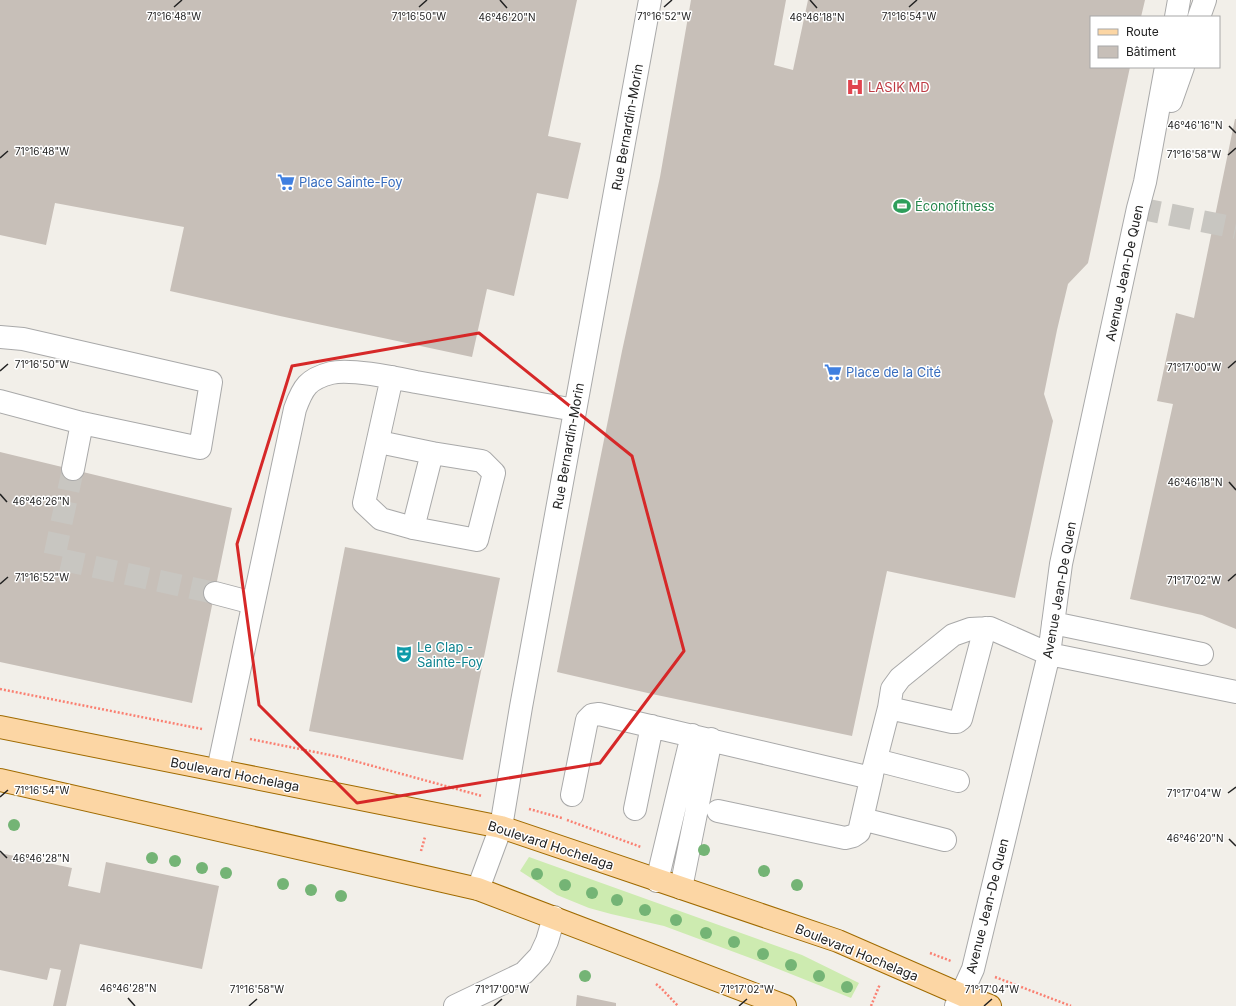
<svg xmlns="http://www.w3.org/2000/svg" width="1236" height="1006" font-family="Inter,sans-serif">
	<style>
		.grass { fill: #cdebb0 }
		.building { fill: #c7bfb8 }
		.lines { fill: none; stroke-linecap: round; stroke-linejoin: round }
		.minor-tunnel { stroke: #c8c6c1; stroke-width: 22; stroke-dasharray: 22 11; stroke-linecap: butt }
		.minor-casing { stroke: #a9a9a9; stroke-width: 24 }
		.major-casing { stroke: #a06b00; stroke-width: 24 }
		.path { stroke: #fa8072; stroke-width: 2.5; stroke-dasharray: 2 2; stroke-linecap: butt }
		.minor { stroke: #fff; stroke-width: 22 }
		.major { stroke: #fcd6a4; stroke-width: 22 }
		.tree { fill: #74b475 }
		.marked { fill: none; stroke: #d62828; stroke-width: 3; stroke-linejoin: round }
		.ticks { fill: none; stroke: #222; stroke-width: 1.5 }
		.labels { text-anchor: middle; stroke-width: 3; stroke-linejoin: round; paint-order: stroke }
		.health-label { font-size: 13px; fill: #be3a42; stroke: #fff; text-anchor: start }
		.street-label { font-size: 13px; fill: #222; stroke: #fff }
		.shop-label { font-size: 13px; fill: #366cbe; stroke: #fff; text-anchor: start }
		.leisure-label { font-size: 13px; fill: #27864d; stroke: #fff; text-anchor: start }
		.culture-label { font-size: 13px; fill: #0d838f; stroke: #fff; text-anchor: start }
		.ticks-label { font-size: 10px; text-anchor: middle; fill: #222; stroke: #fff; stroke-width: 3; stroke-linejoin: round; paint-order: stroke }
	</style>
	<rect width="100%" height="100%" fill="#f2efe9"/>
	<path class="grass" d="M529,857L802,955L859,983L851,998L761,962L664,926L611,914L589,908L557,895L520,871Z"/>
	<path class="building" d="M0,0H577L548,136L581,143L568,199L537,193L514,296L487,289L472,357L280,316L170,291L184,227L55,203L46,245L0,235Z
		M691,0H786L774,65L793,70L808,0H1145L1141,17H1091V67H1130L1088,263L1068,284L1057,330L1044,394L1053,421L1015,598L887,571L852,736L652,694L557,672L622,351L660,177Z
		M1235,119H1236V629L1202,615L1130,599L1173,404L1157,401L1176,313L1194,318Z
		M0,452L232,508L192,703L0,662Z
		M345,547L500,578L463,760L309,731Z
		M0,853L72,868L68,886L100,893L106,862L219,886L202,969L80,944L66,1006H53L61,970L50,968L47,980L0,970Z
		M577,995L616,1003V1006H576Z"/>
	<g class="lines">
		<path class="minor-tunnel" d="M1138,208L1236,228
			M73,469L54,558L215,593"/>
		<g class="minor-casing">
			<path id="minor" d="M1176,17L1179,0
				M1199,17L1205,0
				M1171,101L1183,67
				M0,337L23,339L211,382L200,448L82,423L0,401
				M379,442L432,453L482,461L494,473L477,540L413,528L381,519L364,503L392,377
				M73,469L82,423
				M413,528L432,453
				M215,593L253,603
				M1053,623L1202,654
				M889,708L952,722H957L961,719L985,628
				M876,760L958,781
				M218,770L295,409C303,387 308,379 331,373C349,368 396,378 416,382C469,391 522,401 575,410
				M572,795L587,720L592,715L599,714L871,778L889,708L892,689L900,678L953,635L970,629L990,628L1049,654L1236,692
				M635,809L652,726
				M718,811L845,838L853,836L859,832L872,775
				M862,819L945,840
				M657,881L692,735
				M681,888L711,739
				M478,889L501,827L521,707L650,0
				M455,1006L524,973L540,956L547,941L554,917
				M956,1006L973,969L1049,654L1061,564L1138,208L1145,182L1166,67"/>
		</g>
		<g class="major-casing">
			<path id="major" d="M0,727L501,827L838,941L962,995L990,1006
				M0,780L478,889L785,1006"/>
		</g>
		<path class="path" d="M0,689L202,729
			M250,739L340,757L482,796
			M529,809L562,818
			M567,820L641,847
			M421,851L425,837
			M930,953L951,961
			M995,977L1071,1006
			M656,984L661,988L678,1006
			M871,1006L880,984"/>
		<use href="#minor" class="minor"/>
		<use href="#major" class="major"/>
	</g>
	<g class="tree">
		<circle cx="14" cy="825" r="6"/>
		<circle cx="704" cy="850" r="6"/>
		<circle cx="152" cy="858" r="6"/>
		<circle cx="175" cy="861" r="6"/>
		<circle cx="202" cy="868" r="6"/>
		<circle cx="764" cy="871" r="6"/>
		<circle cx="226" cy="873" r="6"/>
		<circle cx="537" cy="874" r="6"/>
		<circle cx="283" cy="884" r="6"/>
		<circle cx="565" cy="885" r="6"/>
		<circle cx="797" cy="885" r="6"/>
		<circle cx="311" cy="890" r="6"/>
		<circle cx="592" cy="893" r="6"/>
		<circle cx="341" cy="896" r="6"/>
		<circle cx="617" cy="900" r="6"/>
		<circle cx="645" cy="910" r="6"/>
		<circle cx="676" cy="920" r="6"/>
		<circle cx="706" cy="933" r="6"/>
		<circle cx="734" cy="942" r="6"/>
		<circle cx="763" cy="954" r="6"/>
		<circle cx="791" cy="965" r="6"/>
		<circle cx="585" cy="976" r="6"/>
		<circle cx="819" cy="976" r="6"/>
		<circle cx="847" cy="987" r="6"/>
	</g>
	<path class="marked" d="M479,333L632,456L684,651L600,763L357,803L259,705L237,544L292,366Z"/>
	<path class="ticks" d="M500,0L507,8M810,0L817,8M174,7L182,0M419,7L427,0M664,7L672,0M909,7L917,0M1229,126L1236,133M1228,155L1236,148M0,158L8,151M1228,368L1236,361M0,371L8,364M1229,482L1236,490M0,494L7,502M1228,581L1236,574M0,584L8,577M1228,793L1236,787M0,797L8,790M1229,839L1236,846M0,851L7,858M128,998L135,1006M249,1006L257,999M494,1006L502,999M739,1006L747,999M984,1006L992,999"/>
	<defs>
		<g id="hospital-bare" transform="scale(1.38)"><path d="M-5-5h3v3.5h4V-5h3V5h-3V1.5h-4V5h-3Z" fill="#e0444e" stroke="#fff" stroke-width="2.5" paint-order="stroke"/></g>
		<g id="supermarket-bare" transform="scale(1.38)"><path d="M-6-5.5h2.5l.6 2H6L4.5 2H-2.5L-4.4-4H-6ZM-1.5 3.2a1.3 1.3 0 1 0 .1 0ZM3 3.2a1.3 1.3 0 1 0 .1 0Z" fill="#3f7fe0" stroke="#fff" stroke-width="2.5" paint-order="stroke"/></g>
		<g id="stadium-bare" transform="scale(1.38)"><path d="M0-5a6.5 5 0 1 0 0 10a6.5 5 0 1 0 0-10ZM-3.5-1.8h7v3.6h-7Z" fill="#2e9e5b" stroke="#fff" stroke-width="2.5" paint-order="stroke"/></g>
		<g id="theatre-bare" transform="scale(1.38)"><path d="M-5-5.5Q0-4 5-5.5V0Q5 5 0 6Q-5 5-5 0ZM-3.3-2.5H-1v1.5H-3.3ZM1-2.5H3.3v1.5H1ZM-2.8 1Q0 5.5 2.8 1Z" fill="#0f9aa8" stroke="#fff" stroke-width="2.5" paint-order="stroke"/></g>
	</defs>
	<g fill-rule="evenodd">
		<use href="#hospital-bare" x="855" y="87"/>
		<use href="#supermarket-bare" x="286" y="182"/>
		<use href="#stadium-bare" x="902" y="206"/>
		<use href="#supermarket-bare" x="833" y="372"/>
		<use href="#theatre-bare" x="404" y="654"/>
	</g>
	<g class="labels">
		<g class="health-label">
			<text x="868" y="92">LASIK MD</text>
		</g>
		<g class="street-label">
			<text transform="translate(627 127) rotate(-80)" y="5">Rue Bernardin-Morin</text>
			<text transform="translate(1124 273) rotate(-78)" y="5">Avenue Jean-De Quen</text>
			<text transform="translate(568 446) rotate(-80)" y="5">Rue Bernardin-Morin</text>
			<text transform="translate(1059 590) rotate(-80)" y="5">Avenue Jean-De Quen</text>
			<text transform="translate(235 774) rotate(11)" y="5">Boulevard Hochelaga</text>
			<text transform="translate(551 845) rotate(18)" y="5">Boulevard Hochelaga</text>
			<text transform="translate(987 906) rotate(-76)" y="5">Avenue Jean-De Quen</text>
			<text transform="translate(857 952) rotate(22)" y="5">Boulevard Hochelaga</text>
		</g>
		<g class="shop-label">
			<text x="299" y="187">Place Sainte-Foy</text>
			<text x="846" y="377">Place de la Cité</text>
		</g>
		<g class="leisure-label">
			<text x="915" y="211">Éconofitness</text>
		</g>
		<g class="culture-label">
			<text x="417" y="652">Le Clap -<tspan x="417" dy="15">Sainte-Foy</tspan></text>
		</g>
	</g>
	<g class="ticks-label">
		<text x="174" y="20">71°16'48"W</text>
		<text x="419" y="20">71°16'50"W</text>
		<text x="664" y="20">71°16'52"W</text>
		<text x="909" y="20">71°16'54"W</text>
		<text x="507" y="21">46°46'20"N</text>
		<text x="817" y="21">46°46'18"N</text>
		<text x="1195" y="129">46°46'16"N</text>
		<text x="42" y="155">71°16'48"W</text>
		<text x="1194" y="158">71°16'58"W</text>
		<text x="42" y="368">71°16'50"W</text>
		<text x="1194" y="371">71°17'00"W</text>
		<text x="1195" y="486">46°46'18"N</text>
		<text x="41" y="505">46°46'26"N</text>
		<text x="42" y="581">71°16'52"W</text>
		<text x="1194" y="584">71°17'02"W</text>
		<text x="42" y="794">71°16'54"W</text>
		<text x="1194" y="797">71°17'04"W</text>
		<text x="1195" y="842">46°46'20"N</text>
		<text x="41" y="862">46°46'28"N</text>
		<text x="128" y="992">46°46'28"N</text>
		<text x="257" y="993">71°16'58"W</text>
		<text x="502" y="993">71°17'00"W</text>
		<text x="747" y="993">71°17'02"W</text>
		<text x="992" y="993">71°17'04"W</text>
	</g>
	<rect x="1090" y="16" width="130" height="52" fill="#ffffff" stroke="#a7a7a7"/>
	<rect x="1098" y="29" width="20" height="6" fill="#fcd6a4" stroke="#a7a7a7"/>
	<text x="1126" y="36" font-size="12" fill="#222222">Route</text>
	<rect x="1098" y="46" width="20" height="12" fill="#c7bfb8" stroke="#a7a7a7"/>
	<text x="1126" y="56" font-size="12" fill="#222222">Bâtiment</text>
</svg>
